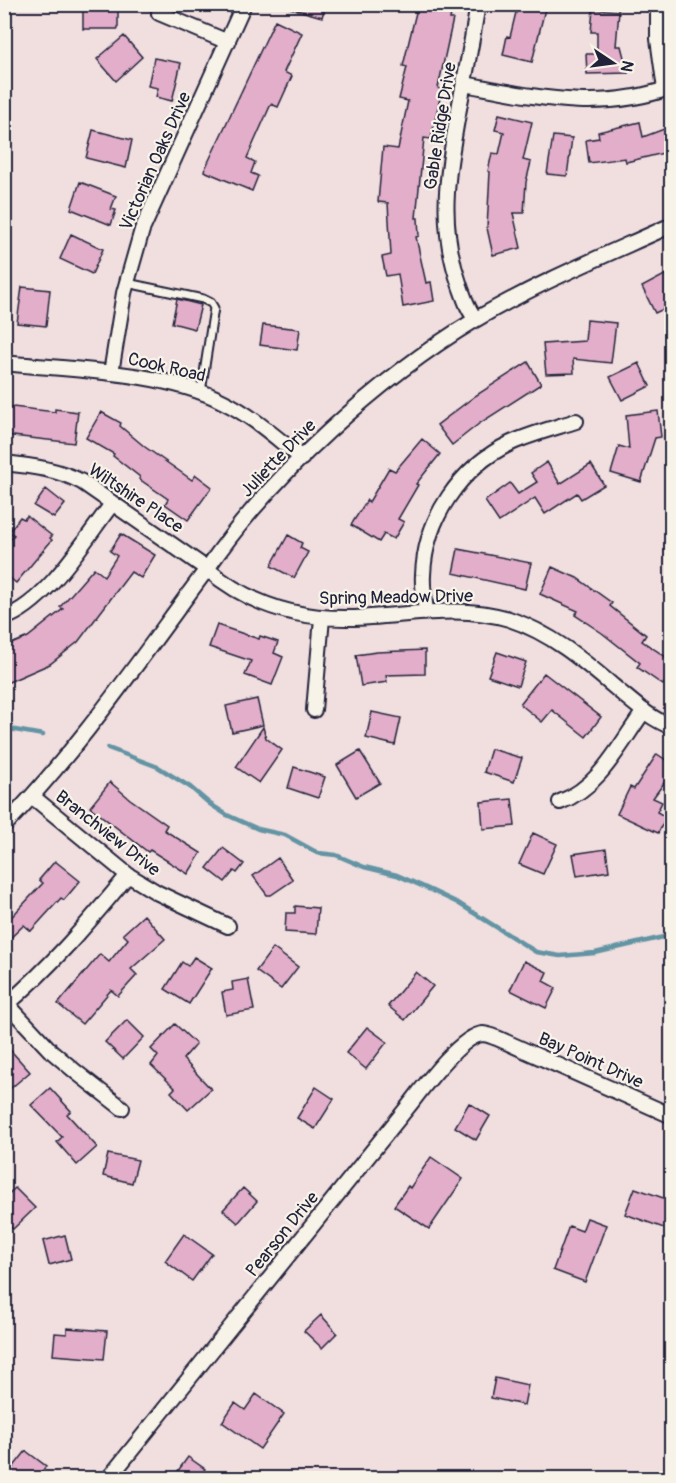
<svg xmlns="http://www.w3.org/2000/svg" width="676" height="1483" font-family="Pangolin,sans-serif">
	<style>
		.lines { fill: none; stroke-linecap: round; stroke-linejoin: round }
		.stream { stroke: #6394a3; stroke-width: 4.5 }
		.building { fill: #e2aec9; stroke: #22223b; stroke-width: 1.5 }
		.lane-casing { stroke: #22223b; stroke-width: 11 }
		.street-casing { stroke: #22223b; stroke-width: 18 }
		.lane { stroke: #f7f3e8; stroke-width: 7 }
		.street { stroke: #f7f3e8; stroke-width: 14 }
		.labels { text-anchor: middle; stroke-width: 4.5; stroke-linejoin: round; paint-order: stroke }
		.street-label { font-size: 18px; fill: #22223b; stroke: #f7f3e8 }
	</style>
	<rect width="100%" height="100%" fill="#f1dedf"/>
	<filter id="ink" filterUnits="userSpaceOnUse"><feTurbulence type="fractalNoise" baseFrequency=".0167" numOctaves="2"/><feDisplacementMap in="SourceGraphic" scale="12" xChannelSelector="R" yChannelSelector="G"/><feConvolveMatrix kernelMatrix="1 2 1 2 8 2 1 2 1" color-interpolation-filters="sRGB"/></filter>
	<g filter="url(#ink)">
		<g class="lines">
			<path class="stream" d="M4,728L43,735
				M108,748L158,767L190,787L210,804L227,815L258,829L285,835L318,853L336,855L364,867L397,875L424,887L458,903L536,952L560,956L595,953L672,935"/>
		</g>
		<path class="building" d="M83,4H118V29H83Z
			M291,4H326L322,17L290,8Z
			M418,4H453L450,19H453L438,88L442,89L431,139L424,138L416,218H418L419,236L416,237L426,283L431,282L434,301L403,307L398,274L386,276L382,257L391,255L388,203L378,202L383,147L398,149L408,101L399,99L407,67L403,66Z
			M518,4L545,9L532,62L503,55L507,36L510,37Z
			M593,9L619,11L616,46H621L628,73L587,74L586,54H597V32H591Z
			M275,20L302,33L284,72L292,76L278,107L271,104L247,158L255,162L251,173L258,176L252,191L204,171Z
			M124,36L142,57L116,81L97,59Z
			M154,58L181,63L172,101L156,97L158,88L148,86Z
			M499,114L532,122L523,160L531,162L526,182L524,213H513L521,248L493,255L487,228L490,172L488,171L492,153L499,154L504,132L495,130Z
			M640,122L643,137L672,126V151L626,162L625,158L589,163L586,140L599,138L598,132Z
			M93,130L132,140L126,168L86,158Z
			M553,136L572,138L567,176L547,174Z
			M80,182L116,196L111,209L116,210L111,225L71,209Z
			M71,234L103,249L92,274L60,259Z
			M672,271V305L655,313L642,287Z
			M22,287L50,290L46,326L17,323Z
			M177,299L201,305L195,329L172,323Z
			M587,320L616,323L611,363L573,359L574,373L546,374L543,344L585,341Z
			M263,325L300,329L297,350L260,345Z
			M528,362L541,384L480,423L452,445L437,425L475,396Z
			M639,363L650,386L622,400L610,377Z
			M4,406L55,412V409L78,412L74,443L4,435Z
			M658,411L661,437L655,438L641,482L611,473L619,446L629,449L626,415Z
			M101,412L121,423L120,426L145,447L192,480L196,475L212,487L188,520L165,504L168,499L139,479L140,477L113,456L114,454L86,438Z
			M422,439L440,454L416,484L418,485L398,519L404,522L394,539L384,534L379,542L351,525L367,500L369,502L389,468L395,471Z
			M547,462L560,484L591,464L604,485L581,499L577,493L545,514L535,498L499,522L485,501L510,483L518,494L537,482L531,473Z
			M46,489L65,504L54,518L34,506Z
			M27,516L52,536L50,538L52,540L16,583L4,573V546L14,535L9,532L20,517L24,519Z
			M121,534L155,555L141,578L131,572L78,642L50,664L4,684V647L28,637L63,609L60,607L94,568L104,576L117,556L110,551Z
			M288,535L302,543L300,548L308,552L294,578L271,566Z
			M458,549L531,563L525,589L453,573Z
			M552,567L577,578L612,603L610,606L646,635L642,641L672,661V672L663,685L637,667L640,663L602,633L575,615L578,611L540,594Z
			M217,625L259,639L260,636L278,642L274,653L283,657L272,685L245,675L251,661L209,647Z
			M425,650V674L386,675L387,682L361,686L356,655L377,652Z
			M497,652L526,662L518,686L488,676Z
			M544,673L601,717L586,737L552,710L542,722L520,704Z
			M257,699L263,725L232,732L226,706Z
			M372,712L401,718L395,745L366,738Z
			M263,727L266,738L282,750L259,783L236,767Z
			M491,749L522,758L514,782L484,772Z
			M360,751L380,783L356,797L337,765Z
			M657,754L672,764V772L653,798L662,802L657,812L666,817L658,833L617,814L630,787L634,789Z
			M294,767L325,777L318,798L288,788Z
			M110,782L130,799L167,825L164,830L201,853L188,874L150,850L148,852L90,807Z
			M512,799L515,826L483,829L481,802Z
			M533,833L557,844L543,874L519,864Z
			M223,848L244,864L237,873L234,871L225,882L207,868Z
			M606,849L609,871L577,876L573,854Z
			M278,858L293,880L271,895H267L253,876Z
			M55,861L80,881L64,900L61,898L31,931L24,925L4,944V925L43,883L39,880Z
			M295,906L318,908L316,934L285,932L286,913H295Z
			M144,915L165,939L131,969L137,975L118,996L111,990L82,1024L58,1004L100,954L109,962L128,939L123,934Z
			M273,948L298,967L281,989L256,971Z
			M194,957L212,968L189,1004L165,989L182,962L188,966Z
			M524,961L547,972L543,981L556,988L546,1008L510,990Z
			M416,972L433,986L405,1020L388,1006Z
			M248,979L254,1010L226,1015L222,992L233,990L232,982Z
			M127,1020L144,1037L123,1059L105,1042Z
			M175,1024L196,1044L183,1059L211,1089L188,1110L171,1092L175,1088L151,1065L158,1056L151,1049Z
			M367,1027L387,1042L366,1069L346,1053Z
			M4,1043L30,1072L4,1094Z
			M316,1087L334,1099L315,1129L297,1118Z
			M50,1088L71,1111L67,1114L97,1147L77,1165L57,1142L62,1137L31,1105Z
			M469,1103L490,1116L476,1140L455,1127Z
			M108,1154L138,1160L132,1183L103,1176Z
			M431,1157L463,1179L429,1229L394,1206L408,1186L410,1188Z
			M15,1188L35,1208L13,1229L4,1221V1198Z
			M243,1188L257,1201L238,1223L223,1210Z
			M635,1188L672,1201V1231L625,1214Z
			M587,1218L606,1225L585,1282L553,1270L569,1226L582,1231Z
			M184,1234L212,1254L192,1281L165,1261Z
			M65,1235L71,1259L49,1265L43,1241Z
			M321,1315L337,1333L322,1348L304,1331Z
			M67,1328L107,1331L104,1359L53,1355L55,1333L67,1334Z
			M495,1378L528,1385L524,1405L491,1398Z
			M256,1394L284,1414L260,1449L222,1422L235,1403L245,1410Z
			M26,1451L46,1466L37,1479H4Z
			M188,1457L205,1469L198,1479H172Z"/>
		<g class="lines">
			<g class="lane-casing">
				<path id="lane" d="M127,283L203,299L211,303L214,308L201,392"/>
			</g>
			<g class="street-casing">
				<path id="street" d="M658,4V39L665,89
					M159,13L228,42
					M464,84C536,97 600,113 672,87
					M476,319C468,311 464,297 460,286C438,224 447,177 458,114C465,77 472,41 478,4
					M4,363C71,370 165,371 224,402C254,417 276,438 302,458
					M111,373L124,293L142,230L244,4
					M4,463C32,466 57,469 82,482L207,569C248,604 297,619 350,618C404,617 456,603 509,619C552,633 585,662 619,691C636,705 651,719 672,727
					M426,612C425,600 422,587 423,575C425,519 460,467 511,443C531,434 554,428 576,421
					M4,618C47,603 85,539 112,504
					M314,710L322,618
					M33,797L128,875L158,893L228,926
					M560,802C600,787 620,744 644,711
					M4,826C80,748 142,656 207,569C270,476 379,378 475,320C537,283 606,255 672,225
					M8,1005L50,1050L76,1072L122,1108
					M4,1007C50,968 90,921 128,875
					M109,1478L411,1103C424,1086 462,1035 483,1034C487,1034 493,1037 497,1038L672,1116"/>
			</g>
			<use href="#lane" class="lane"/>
			<use href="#street" class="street"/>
		</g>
	</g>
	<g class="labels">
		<g class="street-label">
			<text transform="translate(440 126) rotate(-81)" y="6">Gable Ridge Drive</text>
			<text transform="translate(155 161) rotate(-66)" y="6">Victorian Oaks Drive</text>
			<text transform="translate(167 367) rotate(13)" y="6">Cook Road</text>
			<text transform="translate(278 458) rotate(-46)" y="6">Juliette Drive</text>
			<text transform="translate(136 498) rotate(34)" y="6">Wiltshire Place</text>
			<text transform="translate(396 597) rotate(-1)" y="6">Spring Meadow Drive</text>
			<text transform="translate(108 833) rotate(38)" y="6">Branchview Drive</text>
			<text transform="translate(591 1060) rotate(24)" y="6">Bay Point Drive</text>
			<text transform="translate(282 1234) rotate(-51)" y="6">Pearson Drive</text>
		</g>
	</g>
	<rect width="676" height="1483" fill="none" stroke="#f7f3e8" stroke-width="24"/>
	<rect x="12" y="12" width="652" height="1459" fill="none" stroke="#22223b" stroke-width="2" filter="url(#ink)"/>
	<g transform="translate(613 63) rotate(103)" stroke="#f7f3e8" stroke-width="4.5" paint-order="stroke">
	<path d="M0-4.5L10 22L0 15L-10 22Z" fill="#22223b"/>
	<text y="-9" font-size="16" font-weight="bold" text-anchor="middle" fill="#22223b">N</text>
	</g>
</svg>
